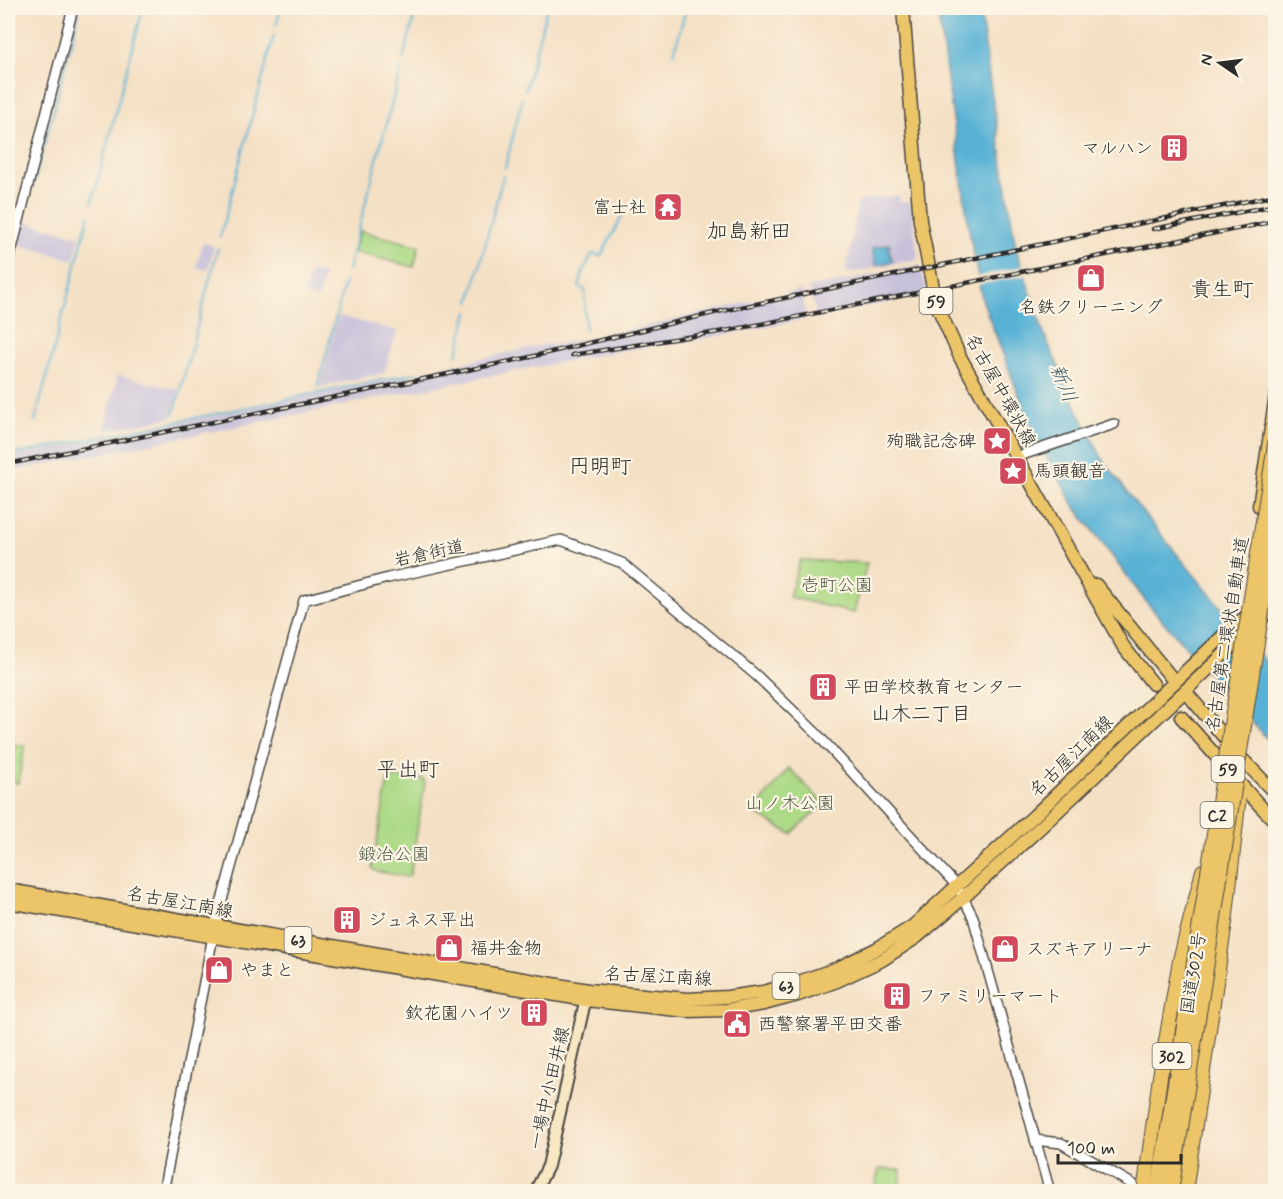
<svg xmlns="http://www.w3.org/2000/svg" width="1283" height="1199" font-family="Mynerve,'Klee One',sans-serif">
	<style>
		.industrial { fill: #c7c0d9 }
		.green { fill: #adda87; stroke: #6c8259; stroke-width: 1.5 }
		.water { fill: #58b2d6; stroke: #426e80; stroke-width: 1.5 }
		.pier { fill: #f4e0c4 }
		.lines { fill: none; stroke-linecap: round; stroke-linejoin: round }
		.stream { stroke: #58b2d6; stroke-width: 2 }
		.primary-tunnel { stroke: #ccbca5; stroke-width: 12; stroke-dasharray: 12 6; stroke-linecap: butt }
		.tertiary-casing { stroke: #494642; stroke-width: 12 }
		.secondary-casing { stroke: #494642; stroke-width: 14 }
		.primary-casing { stroke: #494642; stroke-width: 15 }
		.trunk-casing { stroke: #494642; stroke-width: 15 }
		.motorway-casing { stroke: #494642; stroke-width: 16 }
		.tertiary { stroke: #fff; stroke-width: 9 }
		.secondary { stroke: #f7e8c3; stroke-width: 10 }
		.primary { stroke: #ecc569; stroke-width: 12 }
		.trunk { stroke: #ecc569; stroke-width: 12 }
		.motorway { stroke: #ecc569; stroke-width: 14 }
		.rail-casing { stroke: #2b2b2b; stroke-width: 4.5 }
		.rail { stroke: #fcf5e5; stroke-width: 2; stroke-dasharray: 7; stroke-linecap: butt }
		.motorway-bridge-casing { stroke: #494642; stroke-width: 16; stroke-linecap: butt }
		.motorway-bridge { stroke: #ecc569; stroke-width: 14 }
		.labels { text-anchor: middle; stroke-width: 4.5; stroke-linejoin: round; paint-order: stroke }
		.shield { fill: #fcf5e5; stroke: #6a6863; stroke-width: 1.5 }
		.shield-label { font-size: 16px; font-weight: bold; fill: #2b2b2b }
		.poi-label { font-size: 18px; fill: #2b2b2b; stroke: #fcf5e5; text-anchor: start }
		.street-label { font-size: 18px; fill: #2b2b2b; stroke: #fcf5e5 }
		.park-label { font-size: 18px; fill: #4c5742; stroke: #fcf5e5 }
		.water-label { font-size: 20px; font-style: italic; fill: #3b5a67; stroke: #fcf5e5 }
		.neighbourhood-label { font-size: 20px; fill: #2b2b2b; stroke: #fcf5e5 }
		.quarter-label { font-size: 21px; fill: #2b2b2b; stroke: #fcf5e5 }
	</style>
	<rect width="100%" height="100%" fill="#fcf5e5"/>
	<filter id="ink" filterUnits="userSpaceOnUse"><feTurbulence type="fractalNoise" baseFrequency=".0167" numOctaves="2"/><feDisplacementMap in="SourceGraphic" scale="12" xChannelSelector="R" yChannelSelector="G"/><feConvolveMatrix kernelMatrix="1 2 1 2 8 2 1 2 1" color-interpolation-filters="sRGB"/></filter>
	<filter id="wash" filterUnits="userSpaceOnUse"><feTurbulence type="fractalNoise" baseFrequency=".008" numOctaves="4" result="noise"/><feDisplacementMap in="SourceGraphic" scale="24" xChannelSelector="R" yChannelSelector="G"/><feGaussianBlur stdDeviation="1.35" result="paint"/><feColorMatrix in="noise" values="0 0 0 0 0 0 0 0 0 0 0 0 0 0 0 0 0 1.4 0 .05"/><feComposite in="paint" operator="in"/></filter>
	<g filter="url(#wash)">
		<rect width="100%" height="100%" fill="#f4e0c4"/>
		<path class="industrial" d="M899,196L900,202H911L918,259L849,273L846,272L858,204L862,201L879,197Z
			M25,222L80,236L74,260L18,245Z
			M203,243L214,246L208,270L196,267Z
			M920,265L928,294L817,317L809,288Z
			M310,271L324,274L318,299L304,295Z
			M802,290L806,319L696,340L623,350L555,363L8,472V458L408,376L413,379L420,377V372L548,344L551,346L651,325Z
			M338,316L397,331L384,373L320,387Z
			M118,375L178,390L171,417L106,431L104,430Z"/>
		<path class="green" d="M360,231L419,246L414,267L354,252Z
			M800,560L867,563L854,613L789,597Z
			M8,743L25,746L18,783L8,781Z
			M789,768L824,804L791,834L753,812Z
			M390,778L423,779L425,782L410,875L407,877L375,871L372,868L388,780Z
			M879,1169L901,1170L900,1191H874Z"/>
		<path class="water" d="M937,8H980L988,69L1016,249L1044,334L1078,411L1102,458L1139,508L1275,673V748L1147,603L1074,505L1035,437L982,299L970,236Z
			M889,244L890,247L888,248L891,255L890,256L893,261L876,265L872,248Z"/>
		<path class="pier" d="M1024,266L1027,275L976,285L975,277Z"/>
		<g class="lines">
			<path class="stream" d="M8,9V8
				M276,25L281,8
				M674,53L686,8
				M403,59L417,8
				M525,90L547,8
				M505,168L522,100
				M34,184L80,8
				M92,202L143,8
				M220,237L274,35
				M348,270L401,68
				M470,302L503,176
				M585,330V290L579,287L583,272L592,254L601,256L622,216
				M457,355L468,312
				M318,386L345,281
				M174,414L218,248
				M35,421L89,215
				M8,456L416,373"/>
		</g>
	</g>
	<g filter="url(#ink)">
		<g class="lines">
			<path class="primary-tunnel" d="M1153,684L1181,717"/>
			<g class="tertiary-casing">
				<path id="tertiary" d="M8,264L73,8
					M1016,457L1114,424
					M1035,1140L1061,1143L1146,1192
					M163,1192L215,926L304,600L388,578L561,540L622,563L757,676L816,733L957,886L973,917L1050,1192"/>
			</g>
			<g class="secondary-casing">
				<path id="secondary" d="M535,1192L548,1166L587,993"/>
			</g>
			<g class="primary-casing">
				<path id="primary" d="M903,8L920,221L936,303L960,357L1123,646L1153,684
					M1096,585L1175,682
					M1185,691L1223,736
					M1181,717C1213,751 1242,789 1276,822
					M1244,761L1276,794
					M8,890L588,990L688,999L727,997L763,992L796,983L838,968L876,949L913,926L1034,816L1223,636L1276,591
					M8,902L586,1000L687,1011L727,1010L764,1004L798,995L837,981L882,960L917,937L964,897L1043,825L1276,605"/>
			</g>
			<g class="trunk-casing">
				<path id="trunk" d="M1259,506L1276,395
					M1152,1184L1174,1045"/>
			</g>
			<g class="motorway-casing">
				<path id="motorway" d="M1161,1070L1180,960L1203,871
					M1185,1192L1226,915L1239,795"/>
			</g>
			<use href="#tertiary" class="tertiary"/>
			<use href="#secondary" class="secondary"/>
			<use href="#primary" class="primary"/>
			<use href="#trunk" class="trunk"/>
			<use href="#motorway" class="motorway"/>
			<g class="rail-casing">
				<path id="rail" d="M1153,229L1276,205
					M572,355L731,330L1276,221
					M8,464L526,358L718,312L1276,195"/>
			</g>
			<use href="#rail" class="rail"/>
			<g class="motorway-bridge-casing">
				<path id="motorway-bridge" d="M1144,1192L1161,1070
					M1158,1192L1276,438
					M1171,1192L1276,521"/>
			</g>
			<use href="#motorway-bridge" class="motorway-bridge"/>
		</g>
	</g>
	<defs>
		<g id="building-square" transform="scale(1.5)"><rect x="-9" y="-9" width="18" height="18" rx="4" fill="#d1495b" stroke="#fcf5e5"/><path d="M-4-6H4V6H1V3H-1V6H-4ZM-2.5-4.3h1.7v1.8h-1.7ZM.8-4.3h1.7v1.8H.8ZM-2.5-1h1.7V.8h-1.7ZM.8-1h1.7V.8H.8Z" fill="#fff"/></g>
		<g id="temple-square" transform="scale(1.5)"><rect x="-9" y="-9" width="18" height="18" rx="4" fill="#d1495b" stroke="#fcf5e5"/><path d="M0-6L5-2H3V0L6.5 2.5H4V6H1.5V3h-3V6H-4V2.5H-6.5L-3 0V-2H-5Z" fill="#fff"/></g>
		<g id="shop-square" transform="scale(1.5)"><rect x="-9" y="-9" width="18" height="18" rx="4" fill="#d1495b" stroke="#fcf5e5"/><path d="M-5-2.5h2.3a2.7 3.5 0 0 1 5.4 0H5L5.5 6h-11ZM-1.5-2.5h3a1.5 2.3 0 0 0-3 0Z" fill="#fff"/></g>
		<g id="sight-square" transform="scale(1.5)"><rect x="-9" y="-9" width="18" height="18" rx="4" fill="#d1495b" stroke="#fcf5e5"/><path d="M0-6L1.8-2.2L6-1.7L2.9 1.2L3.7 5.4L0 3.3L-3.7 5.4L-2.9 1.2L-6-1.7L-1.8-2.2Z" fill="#fff"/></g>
		<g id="civic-square" transform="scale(1.5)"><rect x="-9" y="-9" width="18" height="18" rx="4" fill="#d1495b" stroke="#fcf5e5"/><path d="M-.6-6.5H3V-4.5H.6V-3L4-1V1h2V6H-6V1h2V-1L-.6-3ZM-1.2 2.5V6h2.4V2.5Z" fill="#fff"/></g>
	</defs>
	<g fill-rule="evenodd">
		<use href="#building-square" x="1174" y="148"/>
		<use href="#temple-square" x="668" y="207"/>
		<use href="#shop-square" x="1091" y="278"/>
		<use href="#sight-square" x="997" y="441"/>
		<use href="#sight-square" x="1013" y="471"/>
		<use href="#building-square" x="823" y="687"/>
		<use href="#building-square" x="347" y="920"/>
		<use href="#shop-square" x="449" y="948"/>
		<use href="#shop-square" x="1005" y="949"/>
		<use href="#shop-square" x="219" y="970"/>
		<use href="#building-square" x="897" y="996"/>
		<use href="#building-square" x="534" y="1013"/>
		<use href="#civic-square" x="737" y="1024"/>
	</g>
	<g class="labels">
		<g class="shield">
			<rect x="919.5" y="288" width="33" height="26" rx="4.5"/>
			<rect x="1211.5" y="756" width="33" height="26" rx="4.5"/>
			<rect x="1200.5" y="802" width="33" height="26" rx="4.5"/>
			<rect x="284.5" y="927" width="27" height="26" rx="4.5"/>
			<rect x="772.5" y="973" width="27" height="26" rx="4.5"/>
			<rect x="1152.5" y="1043" width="39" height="26" rx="4.5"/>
		</g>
		<g class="shield-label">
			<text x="936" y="307">59</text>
			<text x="1228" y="775">59</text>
			<text x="1217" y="821">C2</text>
			<text x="298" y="946">63</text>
			<text x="786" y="992">63</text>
			<text x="1172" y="1062">302</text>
		</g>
		<g class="poi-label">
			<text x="1153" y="154" text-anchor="end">マルハン</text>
			<text x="647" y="213" text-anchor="end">富士社</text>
			<text x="1091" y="313" text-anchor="middle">名鉄クリーニング</text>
			<text x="976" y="447" text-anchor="end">殉職記念碑</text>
			<text x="1034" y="477">馬頭観音</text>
			<text x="844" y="693">平田学校教育センター</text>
			<text x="368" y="926">ジュネス平出</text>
			<text x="470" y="954">福井金物</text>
			<text x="1026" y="955">スズキアリーナ</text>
			<text x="240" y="976">やまと</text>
			<text x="918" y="1002">ファミリーマート</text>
			<text x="513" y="1019" text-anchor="end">欽花園ハイツ</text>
			<text x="758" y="1030">西警察署平田交番</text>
		</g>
		<g class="street-label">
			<text transform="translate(1001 390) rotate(61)" y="6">名古屋中環状線</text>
			<text transform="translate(429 553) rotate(-12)" y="6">岩倉街道</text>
			<text transform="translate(1227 634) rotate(-81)" y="6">名古屋第二環状自動車道</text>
			<text transform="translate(1071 756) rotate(-44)" y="6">名古屋江南線</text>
			<text transform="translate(180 902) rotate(10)" y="6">名古屋江南線</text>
			<text transform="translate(1193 973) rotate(-81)" y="6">国道302号</text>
			<text transform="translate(658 976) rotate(3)" y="6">名古屋江南線</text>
			<text transform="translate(549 1088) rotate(-77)" y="6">一場中小田井線</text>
		</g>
		<g class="park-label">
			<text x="837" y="591">壱町公園</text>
			<text x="790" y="809">山ノ木公園</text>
			<text x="394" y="860">鍛冶公園</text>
		</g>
		<g class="water-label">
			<text transform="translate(1064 383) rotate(68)" y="7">新川</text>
		</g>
		<g class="neighbourhood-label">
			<text x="921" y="720">山木二丁目</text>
		</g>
		<g class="quarter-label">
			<text x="749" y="238">加島新田</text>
			<text x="1222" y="296">貴生町</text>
			<text x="600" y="473">円明町</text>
			<text x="408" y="776">平出町</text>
		</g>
	</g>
	<rect width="1283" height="1199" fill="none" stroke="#fcf5e5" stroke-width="30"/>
	<g transform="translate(1220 63) rotate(284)" stroke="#fcf5e5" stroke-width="4.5" paint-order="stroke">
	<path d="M0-4.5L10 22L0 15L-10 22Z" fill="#2b2b2b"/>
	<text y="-9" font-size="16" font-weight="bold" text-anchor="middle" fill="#2b2b2b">N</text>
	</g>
	<path d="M1058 1154v9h123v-9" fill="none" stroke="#2b2b2b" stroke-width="3"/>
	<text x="1067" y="1154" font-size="18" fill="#2b2b2b" stroke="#fcf5e5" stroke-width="4.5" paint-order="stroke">100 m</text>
</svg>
